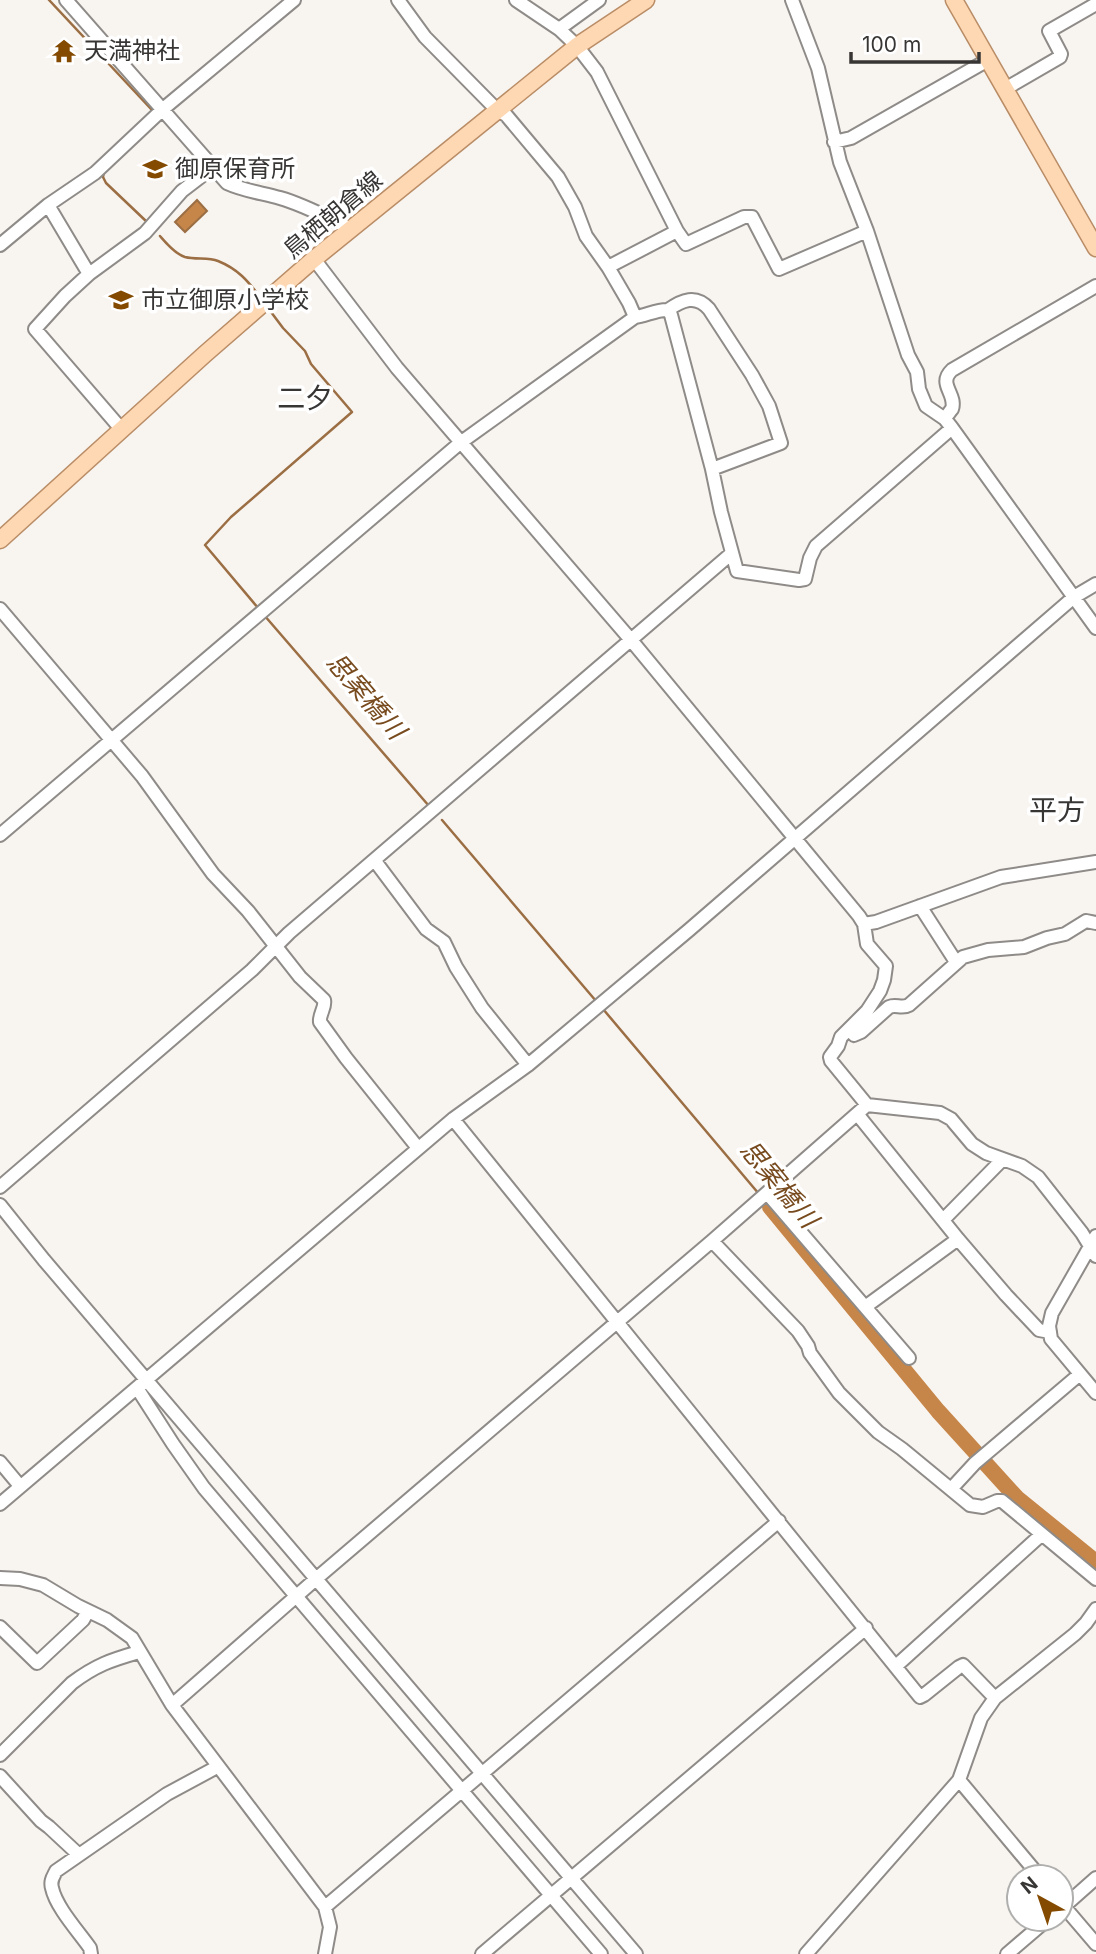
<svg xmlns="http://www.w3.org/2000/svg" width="1096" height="1954" font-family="Inter,'Noto Sans JP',sans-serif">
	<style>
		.water { fill: #c68649; stroke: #9b6e43; stroke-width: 2 }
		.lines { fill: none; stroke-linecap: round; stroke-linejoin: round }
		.stream { stroke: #9b6e43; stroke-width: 2.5 }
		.river { stroke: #c68649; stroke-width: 16 }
		.minor-casing { stroke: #8e8b88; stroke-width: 16 }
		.major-casing { stroke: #b98d66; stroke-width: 19 }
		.minor { stroke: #fff; stroke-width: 12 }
		.major { stroke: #fed7b3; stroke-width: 16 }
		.labels { text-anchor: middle; stroke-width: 7; stroke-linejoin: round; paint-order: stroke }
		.poi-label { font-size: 24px; fill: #383635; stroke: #fff; text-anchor: start }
		.street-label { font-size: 24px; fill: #383635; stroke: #fff }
		.water-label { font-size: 26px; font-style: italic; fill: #784b1f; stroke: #fff }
		.quarter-label { font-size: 28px; fill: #383635; stroke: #fff }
	</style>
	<rect width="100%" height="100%" fill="#f8f4f0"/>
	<path class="water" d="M197,200L207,211L185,232L175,222Z"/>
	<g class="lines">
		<path class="stream" d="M49,0L151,109
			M104,172L103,177L106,183L147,222
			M160,236C166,243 175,254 185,257C196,260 208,257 218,261C238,269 248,281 260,297
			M259,609L205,545L231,517L352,412L311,364L305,351L283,328L268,308
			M264,615L429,806
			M442,820L596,1001
			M603,1009L759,1194
			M765,1202L770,1207"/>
		<path class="river" d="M770,1207L938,1411L1017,1498L1096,1562"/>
		<g class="minor-casing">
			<path id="minor" d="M66,0L227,183C244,191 263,193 280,198C305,205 328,218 351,229
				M398,0L425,37L497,110L506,115L558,177L575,207L586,236L608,267L629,303L635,317
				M516,0L559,29L577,46L597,72L677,231L686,244L744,217H752L779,269L867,231
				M792,0L818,68L840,162L867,231L908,355L917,372L919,389L926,406L945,419L952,428L1096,628
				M559,29L599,0
				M1005,89L1060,57L1061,54L1049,31L1096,4
				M834,142L851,138L988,60
				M48,205L89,274
				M0,245L48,205L95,173L163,109L294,0
				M314,259L397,368L631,640L859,916L864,924L867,944L886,966L884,980L880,991L867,1011L841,1037L838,1046L830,1057L831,1061L867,1105L940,1113L951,1119L972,1144L986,1153L1022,1166L1038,1177L1082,1233L1096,1256
				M608,267L677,231
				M668,310L671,315L712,469L721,512L737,571L799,580L805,579L810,558L816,546L952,428
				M945,419C945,418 951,410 952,409C957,394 937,384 952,370L1096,286
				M122,430L35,329L65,296L89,274L145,233L182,191L212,168
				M0,609L142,776L213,874L248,911L300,977L324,1000C326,1007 319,1014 320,1022L346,1058L418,1148
				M0,835L460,443L635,317C645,316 658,309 668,310C682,300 696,294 709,309L752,375L769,406L781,443L712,469
				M375,861L426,929L444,942L456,967L482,1008L528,1065
				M920,906L956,962
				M864,924L876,922L1001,877L1096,862
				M849,1029L854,1035L861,1032L889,1007C896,1004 902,1009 909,1005L963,957L988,950L1024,947L1047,938L1065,934L1086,921L1096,923
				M858,1115L958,1239L1006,1295L1039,1330L1050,1332
				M453,1119L920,1697L924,1695L959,1667L963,1665L995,1698
				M0,1187L252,970L289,933L732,553
				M767,1193L909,1358
				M0,1205L44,1260L636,1954
				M943,1220L1002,1160
				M1096,1236L1052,1313L1049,1326L1051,1339L1096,1393
				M712,1241L798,1331L808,1346L810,1353L839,1393L878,1432L902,1449L970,1505L983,1507L997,1501H1002L1096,1579
				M865,1307L958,1239
				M137,1388L173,1444L204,1488L601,1954
				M0,1462L20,1486
				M951,1489L975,1463L1080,1374
				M0,1504L453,1119L528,1065L689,930L1074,597L1096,584
				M0,1578L20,1579L43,1585L78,1606L107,1620L132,1638L172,1705L325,1907L330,1927L325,1954
				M0,1627L37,1663L83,1620L88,1611
				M896,1666L1041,1535
				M172,1705L317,1578L712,1241L867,1105
				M0,1755L72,1683C96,1665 111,1660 139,1652
				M0,1776L41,1821L49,1827L78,1854
				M959,1780L1040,1877
				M1061,1903L1096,1944
				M325,1907L779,1521
				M1061,1909L1096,1878
				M91,1954L90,1948C78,1931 56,1907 52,1888C50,1881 53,1877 56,1871L167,1794L217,1767
				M482,1954L866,1628
				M806,1954L959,1780L981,1718L995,1698L1075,1634L1086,1623L1096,1609
				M1007,1954L1048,1919"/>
		</g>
		<g class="major-casing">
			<path id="major" d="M954,0L1096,248
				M0,540L205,354L314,259L577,46L646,0"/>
		</g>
		<use href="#minor" class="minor"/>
		<use href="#major" class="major"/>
	</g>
	<defs>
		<g id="temple-bare" transform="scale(1.89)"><path d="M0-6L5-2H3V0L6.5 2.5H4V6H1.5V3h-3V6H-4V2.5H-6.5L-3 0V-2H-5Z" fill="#844a00" stroke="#fff" stroke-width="2.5" paint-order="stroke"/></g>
		<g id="school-bare" transform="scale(1.89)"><path d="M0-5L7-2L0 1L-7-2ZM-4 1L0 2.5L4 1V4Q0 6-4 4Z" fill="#844a00" stroke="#fff" stroke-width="2.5" paint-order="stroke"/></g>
	</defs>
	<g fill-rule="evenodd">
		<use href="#temple-bare" x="64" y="51"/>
		<use href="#school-bare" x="155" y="169"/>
		<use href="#school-bare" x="121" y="300"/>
	</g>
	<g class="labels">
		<g class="poi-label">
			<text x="84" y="59">天満神社</text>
			<text x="175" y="177">御原保育所</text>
			<text x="141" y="308">市立御原小学校</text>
		</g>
		<g class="street-label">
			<text transform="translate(333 215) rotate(-40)" y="8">鳥栖朝倉線</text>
		</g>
		<g class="water-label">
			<text transform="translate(366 696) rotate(49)" y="9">思案橋川</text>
			<text transform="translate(779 1184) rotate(50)" y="9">思案橋川</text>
		</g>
		<g class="quarter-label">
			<text x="305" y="408">二夕</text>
			<text x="1057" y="820">平方</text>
		</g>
	</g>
	<g transform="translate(1040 1898) rotate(320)"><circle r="33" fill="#ffffff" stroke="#afafae" stroke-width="2"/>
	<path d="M0-5L12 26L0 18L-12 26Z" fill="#844a00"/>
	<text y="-10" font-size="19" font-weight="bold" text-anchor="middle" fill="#383635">N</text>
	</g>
	<path d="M851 52v10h128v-10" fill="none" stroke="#383635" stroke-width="3.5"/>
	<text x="862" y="52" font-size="21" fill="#383635" stroke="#ffffff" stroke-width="5" paint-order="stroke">100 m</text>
</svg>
